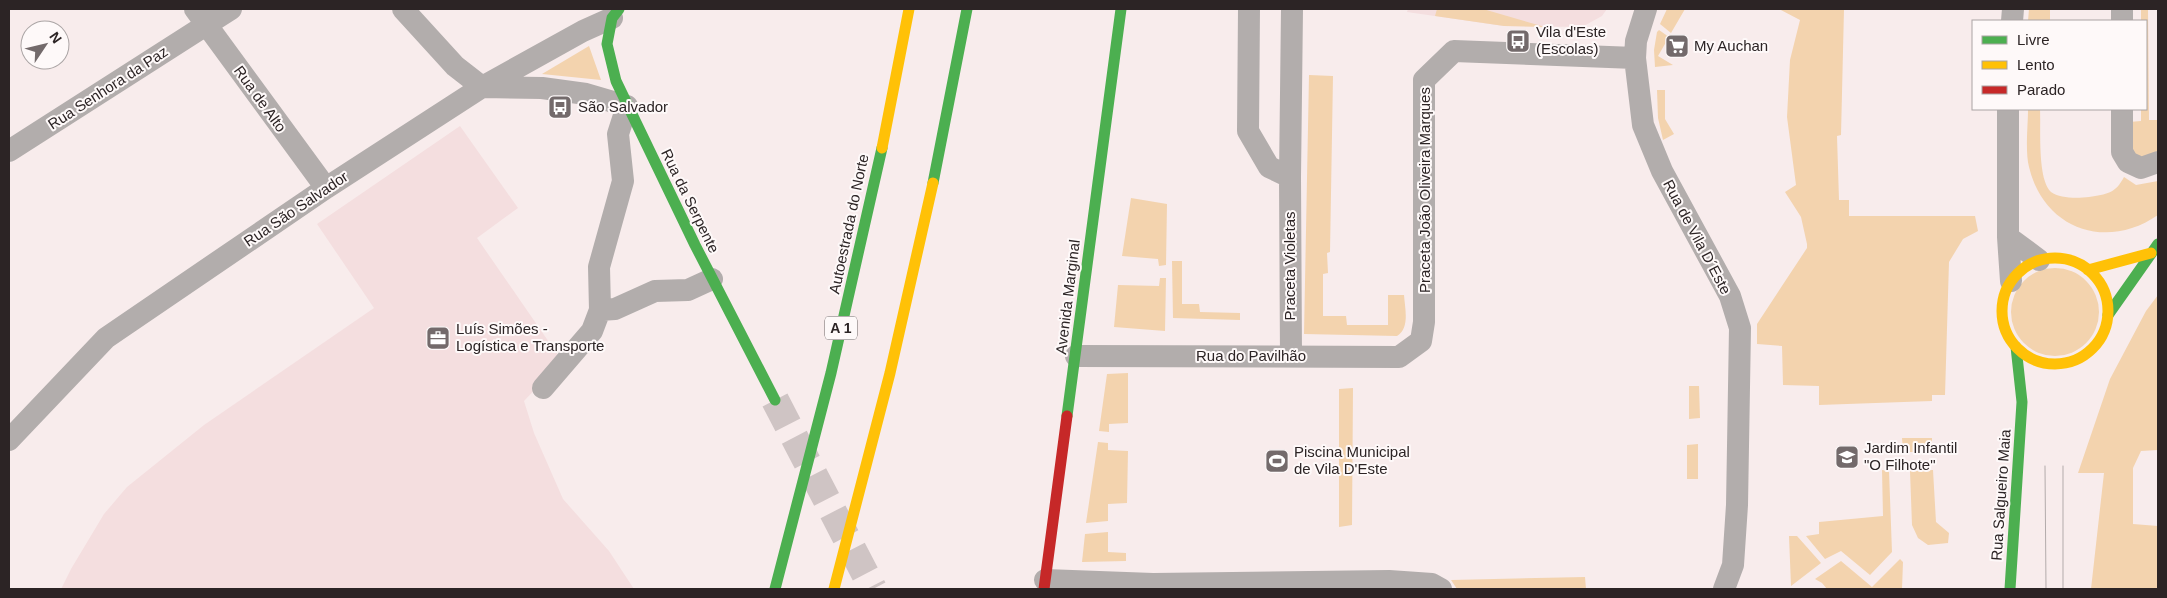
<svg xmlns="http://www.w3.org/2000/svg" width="2167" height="598" font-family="Helvetica,sans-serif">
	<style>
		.built { fill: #f4dedf }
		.green { fill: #f3d3ae }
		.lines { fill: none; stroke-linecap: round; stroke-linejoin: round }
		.secondary-tunnel { stroke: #cfc4c4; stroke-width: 28; stroke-dasharray: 28 14; stroke-linecap: butt }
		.street { stroke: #b2adac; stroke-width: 22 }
		.fast { stroke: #4caf50; stroke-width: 11 }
		.slow { stroke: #ffc107; stroke-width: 11 }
		.jam { stroke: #c62828; stroke-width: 11 }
		.tram { stroke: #b3abab; stroke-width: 1 }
		.labels { text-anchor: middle; stroke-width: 4; stroke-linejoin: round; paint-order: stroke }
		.shield { fill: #fef9f9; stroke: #6b6465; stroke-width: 1 }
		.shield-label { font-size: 14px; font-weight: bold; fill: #2c2425 }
		.poi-label { font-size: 15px; fill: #2c2425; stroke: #fef9f9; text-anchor: start }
		.street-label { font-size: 15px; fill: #2c2425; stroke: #fef9f9 }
	</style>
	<rect width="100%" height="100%" fill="#f8ecec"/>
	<path class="built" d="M1408,9H1607L1602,16L1582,27L1504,26L1407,12Z
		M460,126L518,208L477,238L562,361L524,401L534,433L563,499L609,551L634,589H61L71,569L104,514L127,487L204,425L374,308L317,224Z"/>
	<path class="green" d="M1437,9H1483L1545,27L1504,26L1435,16Z
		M1667,9H1685L1671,33L1660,24Z
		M1779,9H1844L1841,135L1837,136L1839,200H1849V216H1975L1978,231L1963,239L1949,262L1945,395H1932V401L1819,405V386L1783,385L1782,346L1757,344V324L1807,248V244L1801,217L1785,192L1796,185L1787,117L1790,60L1800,20Z
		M2029,9H2050V21H2028Z
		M2141,9H2148L2149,120H2157C2160,135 2162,153 2148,161L2133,154L2129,122L2141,121V109H2146V21H2141Z
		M1659,30L1669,37L1658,56L1673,65L1655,67L1654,50L1657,32Z
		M589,46L601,80L542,74Z
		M1309,75L1333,76L1330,252L1327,253L1328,273L1323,274V316H1346L1347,325H1388V295H1404C1405,309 1410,328 1397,336L1304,334Z
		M1657,90H1665V119L1674,134L1663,140L1658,118Z
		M2028,109H2040C2041,128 2037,179 2051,192C2060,199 2079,198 2089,197C2107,194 2115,194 2124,177L2136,185L2158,181V215C2106,251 2044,229 2029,167C2025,151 2028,126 2028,109Z
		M1131,198L1167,204L1166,265L1159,266L1158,259L1122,256Z
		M1172,261H1182V304H1199L1200,312L1240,313V320L1173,318Z
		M2011 312a44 44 0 1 1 88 0a44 44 0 1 1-88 0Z
		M1160,278H1166L1165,331L1114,327L1118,285L1159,286Z
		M2158,295V450L2141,451L2133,468V524L2158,526V589H2091L2104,473H2078L2110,379L2146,311Z
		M1128,373V423L1109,424V432L1099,431L1107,374Z
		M1689,386H1699L1700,418L1689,419Z
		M1353,388L1352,525L1339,527V389Z
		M1902,438H1932V452H1903Z
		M1098,442L1108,443V450L1128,451L1127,503L1108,504V521L1086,523Z
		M1698,444V479H1687V445Z
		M1882,470L1889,471L1892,552L1870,575L1841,551L1825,559L1806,536L1819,534V522L1883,516Z
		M1933,470L1936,522L1949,533L1948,543L1928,545L1918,538L1912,525L1910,471Z
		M1108,532V552L1126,553V561L1082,562L1085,534Z
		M1789,536H1797L1821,563L1791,586Z
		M1900,559L1903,562L1902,589H1827L1822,583L1815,579L1841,561L1872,587Z
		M1585,577L1586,589H1457L1451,580Z"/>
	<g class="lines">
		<path class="secondary-tunnel" d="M775,400L873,589"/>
		<path class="street" d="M195,9L326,188
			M403,9L455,66L482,87
			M1249,9L1248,131L1269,167L1290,177
			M1646,9L1636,41L1635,58L1643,125L1662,171L1730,296L1740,328L1737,505L1733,565L1724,589
			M2122,9V21
			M2012,21L2013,9
			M483,87L542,88L586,94L627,106L618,134L623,181L599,267L600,310L592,331L543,388
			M2008,109V237L2011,281
			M2122,109V152L2128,162L2141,168L2158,162
			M9,151L231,9
			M2008,237L2039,260
			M600,310L615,309L655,291L688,290L712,279
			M1076,356L1399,357L1421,341L1424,322V80L1454,51L1635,58
			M1291,356L1290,177L1292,9
			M9,440L106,338L326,188L482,87L583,31L612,18
			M1045,580L1153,584L1389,581L1432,584L1441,589"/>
		<path class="fast" d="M619,9L612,18L607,44L616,81L695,245L775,400
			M933,183L967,9
			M2108,315L2158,244
			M1067,416L1121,9
			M775,589L831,373L882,148
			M2010,589L2022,402L2016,347"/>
		<path class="slow" d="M882,148L909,9
			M2002 311a53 53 0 1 1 106 0a53 53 0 1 1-106 0Z
			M2088,270L2151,253
			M834,589L890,373L933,183"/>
		<path class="jam" d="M1044,589L1067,416"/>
		<path class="tram" d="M2045,466L2046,589
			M2063,589V466"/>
	</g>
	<defs>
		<g id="bus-square" transform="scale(1.25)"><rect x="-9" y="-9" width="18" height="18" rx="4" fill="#736a6b" stroke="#fef9f9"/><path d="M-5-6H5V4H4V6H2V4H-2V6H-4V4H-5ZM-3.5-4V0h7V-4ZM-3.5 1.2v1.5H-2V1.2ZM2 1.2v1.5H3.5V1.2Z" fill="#fff"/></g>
		<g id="supermarket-square" transform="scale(1.25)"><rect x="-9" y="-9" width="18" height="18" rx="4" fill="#736a6b" stroke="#fef9f9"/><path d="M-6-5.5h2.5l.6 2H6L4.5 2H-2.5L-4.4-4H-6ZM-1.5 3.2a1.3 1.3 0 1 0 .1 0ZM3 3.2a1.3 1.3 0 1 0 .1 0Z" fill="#fff"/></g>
		<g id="office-square" transform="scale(1.25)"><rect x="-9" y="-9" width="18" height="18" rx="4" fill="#736a6b" stroke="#fef9f9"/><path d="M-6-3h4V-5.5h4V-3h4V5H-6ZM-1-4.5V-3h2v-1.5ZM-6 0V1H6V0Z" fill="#fff"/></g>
		<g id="school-square" transform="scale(1.25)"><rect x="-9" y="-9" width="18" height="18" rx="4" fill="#736a6b" stroke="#fef9f9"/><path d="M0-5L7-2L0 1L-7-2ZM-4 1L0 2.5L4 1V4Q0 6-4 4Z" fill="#fff"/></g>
		<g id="stadium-square" transform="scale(1.25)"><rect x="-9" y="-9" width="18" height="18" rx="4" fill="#736a6b" stroke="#fef9f9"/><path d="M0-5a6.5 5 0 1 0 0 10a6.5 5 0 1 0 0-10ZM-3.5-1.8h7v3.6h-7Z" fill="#fff"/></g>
	</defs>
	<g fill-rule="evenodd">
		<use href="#bus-square" x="1518" y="41"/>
		<use href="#supermarket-square" x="1677" y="46"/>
		<use href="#bus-square" x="560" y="107"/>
		<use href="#office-square" x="438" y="338"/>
		<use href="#school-square" x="1847" y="457"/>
		<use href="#stadium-square" x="1277" y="461"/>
	</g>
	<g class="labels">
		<rect class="shield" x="825" y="316.5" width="32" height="23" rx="4"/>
		<g class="shield-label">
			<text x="841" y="333">A 1</text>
		</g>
		<g class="poi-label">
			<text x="1536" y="37">Vila d'Este<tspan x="1536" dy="17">(Escolas)</tspan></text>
			<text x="1694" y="51">My Auchan</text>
			<text x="578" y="112">São Salvador</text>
			<text x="456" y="334">Luís Simões -<tspan x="456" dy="17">Logística e Transporte</tspan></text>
			<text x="1864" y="453">Jardim Infantil<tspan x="1864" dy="17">"O Filhote"</tspan></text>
			<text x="1294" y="457">Piscina Municipal<tspan x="1294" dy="17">de Vila D'Este</tspan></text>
		</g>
		<g class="street-label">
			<text transform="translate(108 88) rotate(-33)" y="5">Rua Senhora da Paz</text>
			<text transform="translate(260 99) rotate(54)" y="5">Rua de Alto</text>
			<text transform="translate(1425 190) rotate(-90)" y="5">Praceta João Oliveira Marques</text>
			<text transform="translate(690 201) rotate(64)" y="5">Rua da Serpente</text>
			<text transform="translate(296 209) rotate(-34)" y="5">Rua São Salvador</text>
			<text transform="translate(849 224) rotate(-78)" y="5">Autoestrada do Norte</text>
			<text transform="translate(1697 237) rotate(62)" y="5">Rua de Vila D´Este</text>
			<text transform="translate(1290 266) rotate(-90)" y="5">Praceta Violetas</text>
			<text transform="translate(1068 297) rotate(-83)" y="5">Avenida Marginal</text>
			<text x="1251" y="361">Rua do Pavilhão</text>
			<text transform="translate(2001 495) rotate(-86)" y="5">Rua Salgueiro Maia</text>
		</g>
	</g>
	<rect width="2167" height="598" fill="none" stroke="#2c2425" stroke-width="20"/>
	<rect x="1972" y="20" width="175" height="90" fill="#fef9f9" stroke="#aaa4a4"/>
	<rect x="1982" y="36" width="25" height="8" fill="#4caf50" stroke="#aaa4a4"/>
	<text x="2017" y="45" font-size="15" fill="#2c2425">Livre</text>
	<rect x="1982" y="61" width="25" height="8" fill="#ffc107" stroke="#aaa4a4"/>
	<text x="2017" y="70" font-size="15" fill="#2c2425">Lento</text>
	<rect x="1982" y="86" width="25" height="8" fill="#c62828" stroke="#aaa4a4"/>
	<text x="2017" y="95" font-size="15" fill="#2c2425">Parado</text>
	<g transform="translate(45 45) rotate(55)"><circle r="24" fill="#fef9f9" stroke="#aaa4a4"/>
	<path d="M0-4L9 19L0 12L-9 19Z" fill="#736a6b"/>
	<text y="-8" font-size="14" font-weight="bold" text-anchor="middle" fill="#2c2425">N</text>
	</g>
</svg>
